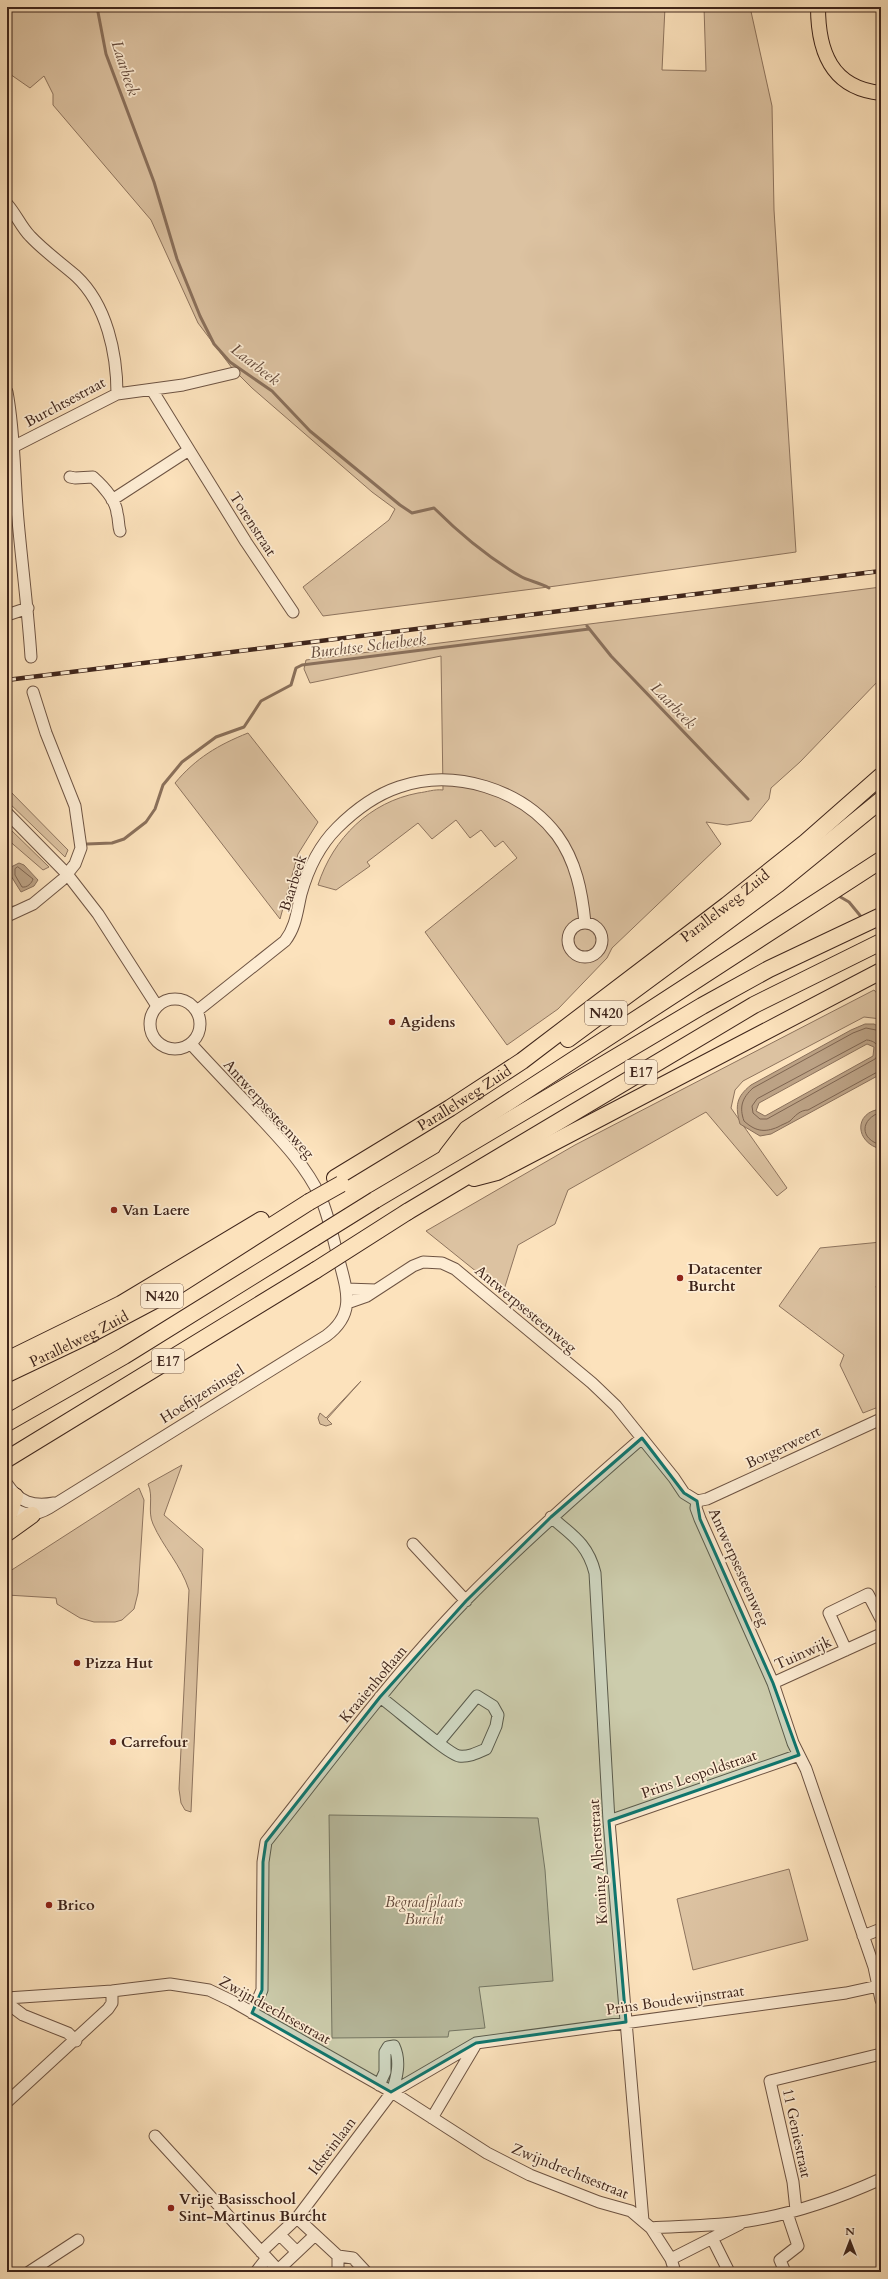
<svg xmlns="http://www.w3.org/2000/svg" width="888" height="2279" font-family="Cardo,serif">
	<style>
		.green { fill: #dcc2a1; stroke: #8e745e }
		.water { fill: #bca285; stroke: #8a705b; fill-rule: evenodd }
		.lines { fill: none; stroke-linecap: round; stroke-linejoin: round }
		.shore { stroke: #7e6450; stroke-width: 1 }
		.stream { stroke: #8a705b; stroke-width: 3 }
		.minor-casing { stroke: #6e5443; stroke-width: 13 }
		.major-casing { stroke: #3f251b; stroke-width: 16 }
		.highway-casing { stroke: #3f251b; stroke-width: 18 }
		.minor { stroke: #fdecd3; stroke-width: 11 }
		.major { stroke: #fce2bc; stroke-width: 14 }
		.highway { stroke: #fce2bc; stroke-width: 16 }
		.rail-casing { stroke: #3f251b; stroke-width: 4.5 }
		.rail { stroke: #fdecd3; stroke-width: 3; stroke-dasharray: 9; stroke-linecap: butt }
		.highway-bridge-casing { stroke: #3f251b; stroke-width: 18; stroke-linecap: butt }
		.highway-bridge { stroke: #fce2bc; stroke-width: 16 }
		.marked { fill: #0f766e; fill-opacity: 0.2; stroke: #0f766e; stroke-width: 3; stroke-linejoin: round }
		.poi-dot { fill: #8f2418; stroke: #fdecd3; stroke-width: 1.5 }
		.labels { text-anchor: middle; stroke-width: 3.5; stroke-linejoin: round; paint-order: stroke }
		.shield { fill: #fdecd3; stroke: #786152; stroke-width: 1 }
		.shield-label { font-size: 14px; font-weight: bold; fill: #3f251b }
		.street-label { font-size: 15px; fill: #3f251b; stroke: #fdecd3 }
		.poi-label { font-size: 15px; font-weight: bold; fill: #3f251b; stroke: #fdecd3; text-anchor: start }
		.park-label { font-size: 15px; font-style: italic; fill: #664c3c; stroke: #fdecd3 }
		.water-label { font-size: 16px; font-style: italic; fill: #644a3b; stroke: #fdecd3 }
	</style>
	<rect width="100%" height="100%" fill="#fce2bc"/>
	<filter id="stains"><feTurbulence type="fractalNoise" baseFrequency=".005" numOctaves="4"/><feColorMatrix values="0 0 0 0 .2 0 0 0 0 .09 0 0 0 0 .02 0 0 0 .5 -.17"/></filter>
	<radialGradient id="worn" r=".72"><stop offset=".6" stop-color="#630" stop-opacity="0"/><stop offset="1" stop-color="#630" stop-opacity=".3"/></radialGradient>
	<path class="green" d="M7,7H665L662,70L706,71L704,7H750L772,106L774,210L796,552L556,586L323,616L303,587L389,520L395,509L372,492L252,388L232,368L198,323L151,220L53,105V94L44,76L30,88L7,72Z
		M881,587V678L800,762L771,788L769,799L751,821L727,825L706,822L721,844L612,948L607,958L558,1009L507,1045L425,932L517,858L503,841L495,847L481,830L470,838L456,820L432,839L418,823L367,862L370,866L336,890L318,885C333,838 370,802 418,793C427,792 434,789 443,790L441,656L310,683L304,669L306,660Z
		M248,733L318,822L298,854L280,919L175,783C196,758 218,745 248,733Z
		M7,788L68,850L65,857L7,801Z
		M7,826L49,867L43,870L7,839Z
		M874,990L881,998V1019L864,1017L743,1081L735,1090L731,1108L787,1188L777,1196L706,1112L568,1190L555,1224L518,1245L503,1293L426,1231L575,1145Z
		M881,1242V1285L876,1286L881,1308V1358L878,1361L881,1368V1406L863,1413L840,1365L844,1355L779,1306L820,1248Z
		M361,1381L327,1419L332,1424L326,1426L320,1424L318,1418L320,1413L326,1418Z
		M182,1465L164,1515L203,1549L191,1812L185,1810L181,1803L179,1789L189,1590C181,1565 163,1547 153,1524C147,1511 154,1497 148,1484Z
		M139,1488L144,1500L138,1593L134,1609L122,1620L115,1622H94L80,1618L57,1604L56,1598L7,1595V1573Z
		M329,1815L538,1818L545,1870L553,1981L479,1987L485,2028L449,2031L448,2037L332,2038Z
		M789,1869L808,1940L693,1970L677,1899Z"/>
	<path class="water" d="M19,863L24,865L38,880L34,886L21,892L11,876V867Z
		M865,1024H874L881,1028V1074L771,1134L760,1136L740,1124C735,1106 736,1097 751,1085L851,1030ZM867,1044L874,1047L873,1056L765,1116L756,1111L759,1103Z
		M881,1109V1149C855,1143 853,1112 881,1109Z"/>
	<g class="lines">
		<path class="shore" d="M18,867L33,879C32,883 27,888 22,887L15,875V869Z
			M881,1031L866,1028L853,1033L753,1088C742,1098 739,1107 744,1121C755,1131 764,1133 778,1127C781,1125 787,1123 790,1121C795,1116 800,1110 808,1110L881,1070
			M867,1040C878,1041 882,1050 875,1059L767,1119H760L753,1113L752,1106L757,1099Z
			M881,1112C860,1119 859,1139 881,1145"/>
		<path class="stream" d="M97,7L106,54L154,182L177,259L200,316L214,344L230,362L272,391L310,431L400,505L412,513L434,508C460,534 489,558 520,576C528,581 539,582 549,588
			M587,626L611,656L748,799
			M87,844L112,843L124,839L146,822L155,809L163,785L182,762L216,737L244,727L261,701L291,685L296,668L302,665L589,629
			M837,895L849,902L863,919
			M7,908L15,907"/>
		<g class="minor-casing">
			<path id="minor" d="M7,204C16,214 21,227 30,236C44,251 61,263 76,276C107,305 117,354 117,394
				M152,390L246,542L293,612
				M7,392C15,434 14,477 18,520C22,565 28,611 31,657
				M9,449L117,394L183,385L234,373
				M70,477L75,478L93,477C102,485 116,500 117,513C119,519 118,525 120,531
				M112,500L189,450
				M7,615L28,608
				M33,692L46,733L75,806L81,848L75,864L67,874
				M7,813L67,874L98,914L157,1006
				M7,916L33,904L62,880
				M568 940a17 17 0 1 1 34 0a17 17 0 1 1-34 0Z
				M150 1024a25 25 0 1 1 50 0a25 25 0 1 1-50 0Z
				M197,1011L285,941C296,927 297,911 301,894C308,869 318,847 337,828C354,811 375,795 399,787C454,768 522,789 557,835C576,861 582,892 585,923
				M346,1289L376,1290
				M347,1303L367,1296L413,1266L423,1262L442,1263L455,1269L592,1383L616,1406L674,1478L684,1493L697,1501
				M7,1484C19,1502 33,1507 54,1503
				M697,1501L696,1508L700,1519L773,1683L793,1743L806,1769L874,1967L881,2000
				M697,1501L707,1499L881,1419
				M8,1502C19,1516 34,1517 49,1508L326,1336C356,1314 347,1291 339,1260C333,1239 329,1216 320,1196C305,1164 279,1138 255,1112C234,1090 212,1067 191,1044
				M551,1517C572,1535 588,1544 595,1573L609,1821L643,2221
				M413,1544L466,1601
				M846,1650L829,1613L868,1594L881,1619
				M773,1683L881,1634
				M380,1697C393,1706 449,1755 459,1756C469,1757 477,1753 486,1749L496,1726L498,1715L493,1706L477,1696L438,1743
				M609,1821L799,1755
				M863,1936L881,1929
				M7,1998L112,1991L170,1984L209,1990L232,2001L392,2092L487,2153L530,2175L599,2202L631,2211L651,2228L671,2259L675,2272
				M7,2003L23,2015L68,2033L76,2041
				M252,2013L262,1990L263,1862L266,1842C331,1760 393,1675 466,1600C522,1543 582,1490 642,1438
				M392,2092L476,2043L846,1993L878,1986
				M7,2102L108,2009L112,2003V1991
				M432,2118L476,2044
				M155,2136L278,2270L314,2236
				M796,2210L793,2182L770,2081L881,2054
				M297,2218L338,2256L353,2258L366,2272
				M651,2228C683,2226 716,2226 748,2221C794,2214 839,2198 881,2179
				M280,2235L297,2252
				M712,2238L729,2272
				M261,2252L297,2218L392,2092C397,2077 401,2061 394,2046L388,2047L385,2052V2072L379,2085
				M338,2256V2272
				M671,2259L740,2224
				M29,2272L78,2240
				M256,2272L266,2259
				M785,2272L780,2260L798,2246L787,2213"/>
		</g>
		<g class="major-casing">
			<path id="major" d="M818,7C818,51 831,88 881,93"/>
		</g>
		<g class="highway-casing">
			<g id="highway">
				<path d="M568,1039L778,884L881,800"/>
				<path d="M447,1155L467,1129L881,860"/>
				<path id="s1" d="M335,1178L450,1108L522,1061L727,905L806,842L881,776"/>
				<path d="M474,1178L497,1172L881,971"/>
				<path d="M375,1200L702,1006L769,969L881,916"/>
				<path d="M407,1212L754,1005L881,942"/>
				<path d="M7,1360L121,1304L261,1220"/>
				<path id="s2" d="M7,1374L89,1335L157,1299L309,1202"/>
				<path d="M7,1423L124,1356L314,1238"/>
				<path d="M7,1459L316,1270"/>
				<path d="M7,1521L15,1496"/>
				<path d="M7,1533L32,1515"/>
			</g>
		</g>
		<use href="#minor" class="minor"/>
		<use href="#major" class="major"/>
		<use href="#highway" class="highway"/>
		<g class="rail-casing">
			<path id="rail" d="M7,680L881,571"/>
		</g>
		<use href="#rail" class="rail"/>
		<g class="highway-bridge-casing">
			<path id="highway-bridge" d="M309,1202L341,1184
				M314,1238L375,1200
				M316,1270L407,1212"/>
		</g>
		<use href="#highway-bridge" class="highway-bridge"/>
	</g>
	<path class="marked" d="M642,1438L684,1493L697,1501L700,1519L773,1683L799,1755L609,1821L626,2022L476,2043L391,2092L252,2013L262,1990L263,1862L266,1842L380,1697L466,1601L551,1517Z"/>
	<g class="poi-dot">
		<circle cx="392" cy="1022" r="4"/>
		<circle cx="114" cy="1210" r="4"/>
		<circle cx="680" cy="1278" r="4"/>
		<circle cx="77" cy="1663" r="4"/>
		<circle cx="113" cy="1742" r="4"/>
		<circle cx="49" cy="1905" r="4"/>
		<circle cx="171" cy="2208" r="4"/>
	</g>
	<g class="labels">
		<g class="shield">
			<rect x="585" y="1001" width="42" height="24" rx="3"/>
			<rect x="625" y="1060" width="32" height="24" rx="3"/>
			<rect x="141" y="1284" width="42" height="24" rx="3"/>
			<rect x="152" y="1349" width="32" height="24" rx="3"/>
		</g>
		<g class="shield-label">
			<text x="606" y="1018">N420</text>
			<text x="641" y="1077">E17</text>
			<text x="162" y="1301">N420</text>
			<text x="168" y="1366">E17</text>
		</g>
		<g class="street-label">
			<text transform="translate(65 402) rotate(-28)" y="5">Burchtsestraat</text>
			<text transform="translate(253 524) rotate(57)" y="5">Torenstraat</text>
			<text transform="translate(293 883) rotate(-72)" y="5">Baarbeek</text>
			<text dy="5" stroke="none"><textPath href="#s1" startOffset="476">Parallelweg Zuid</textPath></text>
			<text dy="5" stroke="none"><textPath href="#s1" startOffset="152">Parallelweg Zuid</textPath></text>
			<text transform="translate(269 1109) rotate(48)" y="5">Antwerpsesteenweg</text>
			<text transform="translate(526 1309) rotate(40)" y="5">Antwerpsesteenweg</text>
			<text dy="5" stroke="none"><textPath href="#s2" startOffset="80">Parallelweg Zuid</textPath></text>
			<text transform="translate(202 1394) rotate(-32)" y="5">Hoefijzersingel</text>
			<text transform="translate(783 1447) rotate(-25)" y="5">Borgerweert</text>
			<text transform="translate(739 1567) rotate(66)" y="5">Antwerpsesteenweg</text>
			<text transform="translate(803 1653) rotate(-24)" y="5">Tuinwijk</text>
			<text transform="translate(373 1684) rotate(-50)" y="5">Kraaienhoflaan</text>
			<text transform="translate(699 1774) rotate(-19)" y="5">Prins Leopoldstraat</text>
			<text transform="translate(598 1862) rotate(-94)" y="5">Koning Albertstraat</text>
			<text transform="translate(675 2000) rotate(-8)" y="5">Prins Boudewijnstraat</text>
			<text transform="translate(275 2010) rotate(29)" y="5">Zwijndrechtsestraat</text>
			<text transform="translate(797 2133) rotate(78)" y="5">11 Geniestraat</text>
			<text transform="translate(332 2146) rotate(-53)" y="5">Idsteinlaan</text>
			<text transform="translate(570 2171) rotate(22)" y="5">Zwijndrechtsestraat</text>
		</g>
		<g class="poi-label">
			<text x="400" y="1027">Agidens</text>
			<text x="122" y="1215">Van Laere</text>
			<text x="688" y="1274">Datacenter<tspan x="688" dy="17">Burcht</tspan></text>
			<text x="85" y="1668">Pizza Hut</text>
			<text x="121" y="1747">Carrefour</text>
			<text x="57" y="1910">Brico</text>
			<text x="179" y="2204">Vrije Basisschool<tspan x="179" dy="17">Sint-Martinus Burcht</tspan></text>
		</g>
		<g class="park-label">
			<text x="424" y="1907">Begraafplaats<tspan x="424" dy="17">Burcht</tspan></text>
		</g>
		<g class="water-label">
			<text transform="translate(126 68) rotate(72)" y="6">Laarbeek</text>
			<text transform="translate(256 364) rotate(38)" y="6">Laarbeek</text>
			<text transform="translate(368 645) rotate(-7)" y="6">Burchtse Scheibeek</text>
			<text transform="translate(674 705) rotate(46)" y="6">Laarbeek</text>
		</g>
	</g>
	<rect width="888" height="2279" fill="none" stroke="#fce2bc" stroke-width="24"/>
	<rect x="8" y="8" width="872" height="2263" fill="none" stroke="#3f251b" stroke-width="2"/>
	<rect x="12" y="12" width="864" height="2255" fill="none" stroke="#3f251b"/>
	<g transform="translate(850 2241)" stroke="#fdecd3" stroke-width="3" paint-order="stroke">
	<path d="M0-3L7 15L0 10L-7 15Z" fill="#3f251b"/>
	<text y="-6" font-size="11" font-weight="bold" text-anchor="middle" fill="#3f251b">N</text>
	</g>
	<rect width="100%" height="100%" filter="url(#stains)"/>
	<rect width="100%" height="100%" fill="url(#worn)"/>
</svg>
